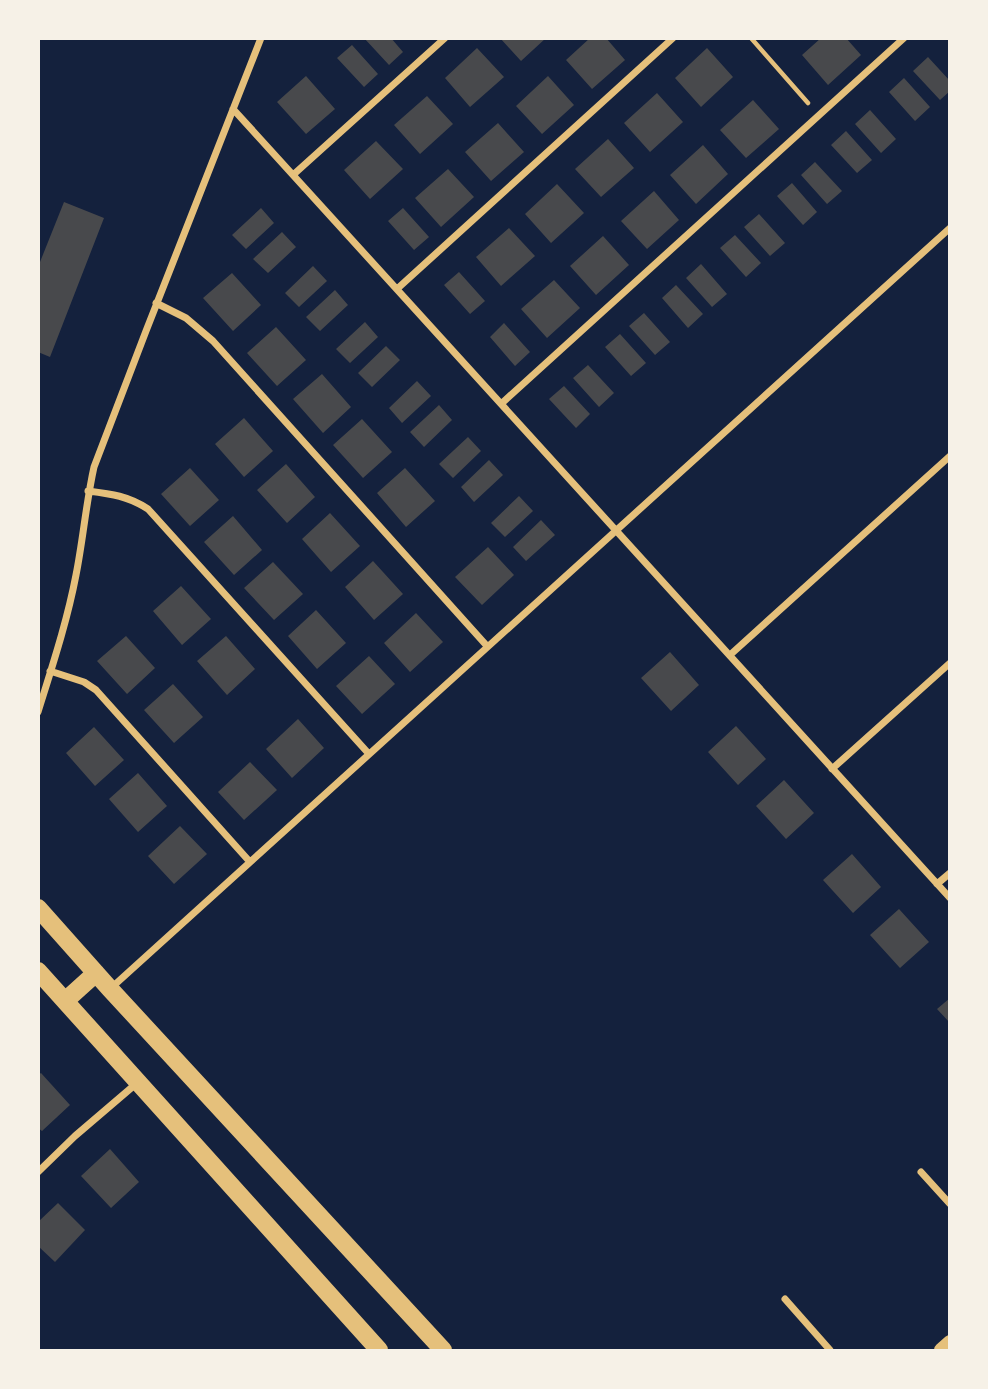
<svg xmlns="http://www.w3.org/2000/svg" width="988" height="1389" font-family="'Zilla Slab',serif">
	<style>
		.building { fill: #48494c }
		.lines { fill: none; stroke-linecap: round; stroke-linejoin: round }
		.path { stroke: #e5c07b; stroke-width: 4.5 }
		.minor { stroke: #e5c07b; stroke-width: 7 }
		.secondary { stroke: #e5c07b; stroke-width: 14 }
		.primary { stroke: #e5c07b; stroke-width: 18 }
	</style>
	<rect width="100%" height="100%" fill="#14213d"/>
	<path class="building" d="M364,38H391L403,52L389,65Z
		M500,38H546L521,61Z
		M590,38H606L625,60L592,89L566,60Z
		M821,38H846L861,55L828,85L802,55Z
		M352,45L378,74L364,87L337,58Z
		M477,48L504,77L470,107L445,78Z
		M707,48L733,77L701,107L675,78Z
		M928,57L950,81V91L940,100L913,71Z
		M306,76L335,109L306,134L277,102Z
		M548,76L574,105L542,134L516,106Z
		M904,78L930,107L915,121L889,92Z
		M657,93L683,122L650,152L624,123Z
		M427,96L453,124L420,154L394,125Z
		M753,100L779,129L746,158L720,130Z
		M870,110L896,139L881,153L855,124Z
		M498,123L524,152L491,181L465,152Z
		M846,131L872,160L857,173L831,145Z
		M608,139L634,168L601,197L575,169Z
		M376,141L403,169L370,199L344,170Z
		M703,145L728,174L696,204L670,175Z
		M815,162L842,191L827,204L801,175Z
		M448,169L474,197L441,227L415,198Z
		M792,183L817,212L803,225L777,196Z
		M557,184L584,213L551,243L525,214Z
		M654,191L679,220L647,249L621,221Z
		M64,202L104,218L50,357L38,352V267Z
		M261,208L274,223L246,249L232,235Z
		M403,208L429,237L414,250L388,221Z
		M759,214L785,243L770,256L744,227Z
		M509,228L535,256L501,286L476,257Z
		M282,232L296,247L268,273L253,259Z
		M735,235L761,263L746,277L720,248Z
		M603,236L629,265L596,295L570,266Z
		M701,264L727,294L712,307L686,278Z
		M313,266L327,281L299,307L285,293Z
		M459,272L485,301L470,314L444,285Z
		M232,273L261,305L233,331L203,298Z
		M554,280L580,308L547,338L521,309Z
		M676,285L703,314L688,328L662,298Z
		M335,290L348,305L320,331L306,317Z
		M644,313L670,342L655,355L629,326Z
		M365,322L378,337L350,363L336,349Z
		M504,323L530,352L515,366L490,337Z
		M276,327L306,360L277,386L247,353Z
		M620,334L646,363L631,376L605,347Z
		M386,346L400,360L372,387L358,373Z
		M588,365L614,393L599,407L573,378Z
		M322,374L351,407L323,433L293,399Z
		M417,381L431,396L402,423L389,408Z
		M564,386L590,414L576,428L549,399Z
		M439,405L452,420L424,447L410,432Z
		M244,418L273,451L244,477L215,444Z
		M362,419L392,452L363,478L333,445Z
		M468,437L481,451L453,478L439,464Z
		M489,460L503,475L474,502L461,487Z
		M286,464L315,497L287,523L257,490Z
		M190,468L219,500L190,526L161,494Z
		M405,468L435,501L406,527L377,493Z
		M519,496L533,511L505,537L491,523Z
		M330,513L360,546L331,572L302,539Z
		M233,516L262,550L234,575L204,542Z
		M541,520L555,535L526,561L513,547Z
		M488,547L514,575L482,605L455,577Z
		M373,561L403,594L374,620L345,587Z
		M273,562L303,594L274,620L244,588Z
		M181,586L211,619L182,645L153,611Z
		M316,610L346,643L317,669L288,636Z
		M416,613L443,642L410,672L384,643Z
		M126,636L155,668L127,694L97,661Z
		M226,636L255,669L227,695L197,661Z
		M670,652L699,685L671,711L641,678Z
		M369,656L395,684L362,714L336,686Z
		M173,684L203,717L174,743L144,710Z
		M298,719L324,748L292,778L266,749Z
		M736,726L766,759L738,785L708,752Z
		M94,727L124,760L95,786L66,753Z
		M250,762L277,790L244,820L218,792Z
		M138,773L167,806L138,832L109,799Z
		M784,780L814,813L786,839L756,806Z
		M180,826L207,854L174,884L148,856Z
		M852,854L881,887L853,913L823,880Z
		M899,909L929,942L900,968L870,935Z
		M950,998V1023L937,1009Z
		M41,1073L70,1105L42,1131L38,1128V1075Z
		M110,1149L139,1182L111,1208L81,1176Z
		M58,1203L85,1230L55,1262L38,1246V1222Z"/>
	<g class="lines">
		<path class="path" d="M751,38L808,103"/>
		<path class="minor" d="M233,109L950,898
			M293,175L445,38
			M397,289L673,38
			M156,303L186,318L213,341L487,646
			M501,404L904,38
			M88,491C112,494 128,496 148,509L369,754
			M730,655L950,456
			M50,671L84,682L96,690L250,862
			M38,712C52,667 67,622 76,575C83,540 86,503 94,467L146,331L261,38
			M832,769L950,663
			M937,884L950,873
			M110,989L950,228
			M38,1172L75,1136L137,1083
			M921,1172L950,1204
			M785,1299L830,1350"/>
		<path class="secondary" d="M941,1350L950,1342"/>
		<path class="primary" d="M38,908L110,989L443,1350
			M38,971L379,1350
			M65,1001L96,973"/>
	</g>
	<rect width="988" height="1389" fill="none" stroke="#f6f1e7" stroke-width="80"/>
</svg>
